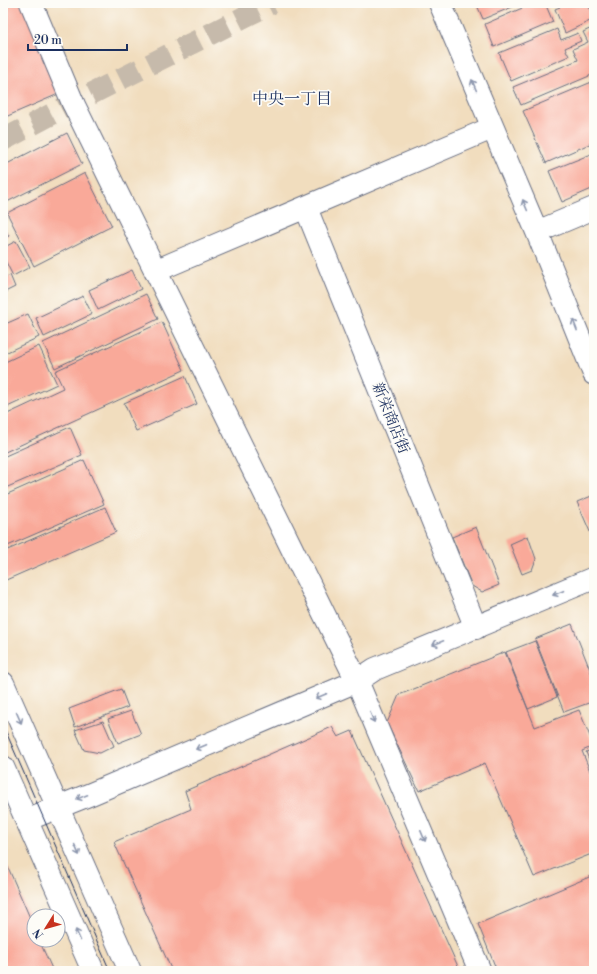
<svg xmlns="http://www.w3.org/2000/svg" width="597" height="974" font-family="'Libre Bodoni','Noto Serif JP',serif">
	<style>
		.building { fill: #f9a999 }
		.lines { fill: none; stroke-linecap: round; stroke-linejoin: round }
		.pedestrian-tunnel { stroke: #c6baab; stroke-width: 22; stroke-dasharray: 22 11; stroke-linecap: butt }
		.pedestrian-casing { stroke: #666c80; stroke-width: 24 }
		.minor-casing { stroke: #666c80; stroke-width: 24 }
		.tertiary-casing { stroke: #666c80; stroke-width: 24 }
		.pedestrian { stroke: #fff; stroke-width: 22 }
		.minor { stroke: #fff; stroke-width: 22 }
		.tertiary { stroke: #fff; stroke-width: 22 }
		.tram { stroke: #1b2f5e; stroke-width: 1 }
		.oneway { stroke: #8d97ae }
		.labels { text-anchor: middle; stroke-width: 3.5; stroke-linejoin: round; paint-order: stroke }
		.street-label { font-size: 15px; fill: #1b2f5e; stroke: #fdfcf7 }
		.neighbourhood-label { font-size: 16px; fill: #1b2f5e; stroke: #fdfcf7 }
	</style>
	<rect width="100%" height="100%" fill="#fdfcf7"/>
	<filter id="ink" filterUnits="userSpaceOnUse"><feTurbulence type="fractalNoise" baseFrequency=".025" numOctaves="2"/><feDisplacementMap in="SourceGraphic" scale="8" xChannelSelector="R" yChannelSelector="G"/><feConvolveMatrix kernelMatrix="1 2 1 2 8 2 1 2 1" color-interpolation-filters="sRGB"/></filter>
	<filter id="wash" filterUnits="userSpaceOnUse"><feTurbulence type="fractalNoise" baseFrequency=".012" numOctaves="4" result="noise"/><feDisplacementMap in="SourceGraphic" scale="16" xChannelSelector="R" yChannelSelector="G"/><feGaussianBlur stdDeviation="0.9" result="paint"/><feColorMatrix in="noise" values="0 0 0 0 0 0 0 0 0 0 0 0 0 0 0 0 0 1.4 0 .05"/><feComposite in="paint" operator="in"/></filter>
	<g filter="url(#wash)">
		<rect width="100%" height="100%" fill="#f1ddbe"/>
		<g id="blocks">
			<path class="building" d="M3,3H24L63,92L3,118Z
				M476,3H522L483,19Z
				M534,3H545L553,22L494,47L485,24Z
				M558,3H587L594,19L565,33L555,9L560,7Z
				M594,27V74L521,105L513,87L578,60L573,49L588,42L583,32Z
				M557,29L561,40L578,33L581,41L565,48L569,56L511,81L499,53Z
				M594,81V142L546,163L523,111Z
				M67,133L82,164L3,204V166Z
				M594,153V188L562,202L549,171Z
				M85,173L112,226L34,266L7,213Z
				M3,225L9,236L3,239Z
				M16,241L30,267L13,276L3,256V248Z
				M132,270L141,289L98,310L89,290Z
				M10,275L15,287L3,293V279Z
				M146,294L158,319L55,368L43,343Z
				M83,296L92,314L44,337L36,318Z
				M28,314L39,337L3,354V325Z
				M162,322L184,370L3,453V416L63,388L55,371Z
				M39,346L57,384L3,409V363Z
				M185,376L197,404L136,431L124,403Z
				M70,427L82,455L3,489V457Z
				M84,460L104,504L3,548V496Z
				M594,495V541L577,502Z
				M105,507L116,532L6,580L3,572V552Z
				M476,527L499,585L482,592L472,586L452,537Z
				M528,536L536,559L532,570L522,574L510,544Z
				M572,624L594,680V701L564,712L535,639Z
				M535,641L557,697L528,709L506,652Z
				M505,652L535,727L579,710L594,746L582,751L594,781V853L534,877L485,763L419,791L387,723L399,695Z
				M121,689L128,707L75,727L69,709Z
				M131,711L141,734L118,743L108,719Z
				M103,721L114,746L100,753L84,750L75,730Z
				M332,727L338,737L352,731L460,971H172L114,842L191,809L185,791Z
				M594,749V773L586,752Z
				M3,862L7,865L34,927V940H39L53,971H3Z
				M594,875V971H497L478,924Z"/>
		</g>
	</g>
	<g filter="url(#ink)">
		<use href="#blocks" fill-opacity="0" stroke="#666c80" stroke-width="1"/>
		<g class="lines">
			<path class="pedestrian-tunnel" d="M3,140L73,103L272,3"/>
			<g class="pedestrian-casing">
				<path id="pedestrian" d="M31,3L73,103
					M306,208L476,628
					M155,271L492,128"/>
			</g>
			<g class="minor-casing">
				<path id="minor" d="M440,3L537,232L594,374
					M73,103L357,681L480,971
					M537,232L594,208
					M26,820L91,794L357,681L375,669L594,578"/>
			</g>
			<g class="tertiary-casing">
				<path id="tertiary" d="M3,683L130,971
					M3,767L93,971"/>
			</g>
			<use href="#pedestrian" class="pedestrian"/>
			<use href="#minor" class="minor"/>
			<use href="#tertiary" class="tertiary"/>
			<path class="tram" d="M3,725L110,971"/>
		</g>
		<defs><path id="oneway-shaft" d="M-6 0H5M1.5-3L5.5 0L1.5 3" fill="none" stroke-width="1.6" stroke-linecap="round" stroke-linejoin="round"/></defs>
		<g class="oneway">
			<use href="#oneway-shaft" transform="translate(474 85) rotate(-113)"/>
			<use href="#oneway-shaft" transform="translate(525 205) rotate(-113)"/>
			<use href="#oneway-shaft" transform="translate(575 325) rotate(-111)"/>
			<use href="#oneway-shaft" transform="translate(558 593) rotate(157)"/>
			<use href="#oneway-shaft" transform="translate(438 643) rotate(158)"/>
			<use href="#oneway-shaft" transform="translate(321 696) rotate(157)"/>
			<use href="#oneway-shaft" transform="translate(372 717) rotate(67)"/>
			<use href="#oneway-shaft" transform="translate(19 718) rotate(66)"/>
			<use href="#oneway-shaft" transform="translate(201 747) rotate(157)"/>
			<use href="#oneway-shaft" transform="translate(82 797) rotate(158)"/>
			<use href="#oneway-shaft" transform="translate(423 836) rotate(67)"/>
			<use href="#oneway-shaft" transform="translate(77 850) rotate(66)"/>
			<use href="#oneway-shaft" transform="translate(78 935) rotate(-114)"/>
		</g>
	</g>
	<g class="labels">
		<g class="street-label">
			<text transform="translate(391 418) rotate(68)" y="5">新栄商店街</text>
		</g>
		<g class="neighbourhood-label">
			<text x="292" y="104">中央一丁目</text>
		</g>
	</g>
	<rect width="597" height="974" fill="none" stroke="#fdfcf7" stroke-width="16"/>
	<g transform="translate(46 928) rotate(233)"><circle r="19" fill="#fdfcf7" stroke="#a3aaba"/>
	<path d="M0-3L7 15L0 10L-7 15Z" fill="#c8321e"/>
	<text y="-6" font-size="11" font-weight="bold" text-anchor="middle" fill="#1b2f5e">N</text>
	</g>
	<path d="M28 44v6h99v-6" fill="none" stroke="#1b2f5e" stroke-width="2"/>
	<text x="34" y="44" font-size="12" fill="#1b2f5e" stroke="#fdfcf7" stroke-width="3" paint-order="stroke">20 m</text>
</svg>
